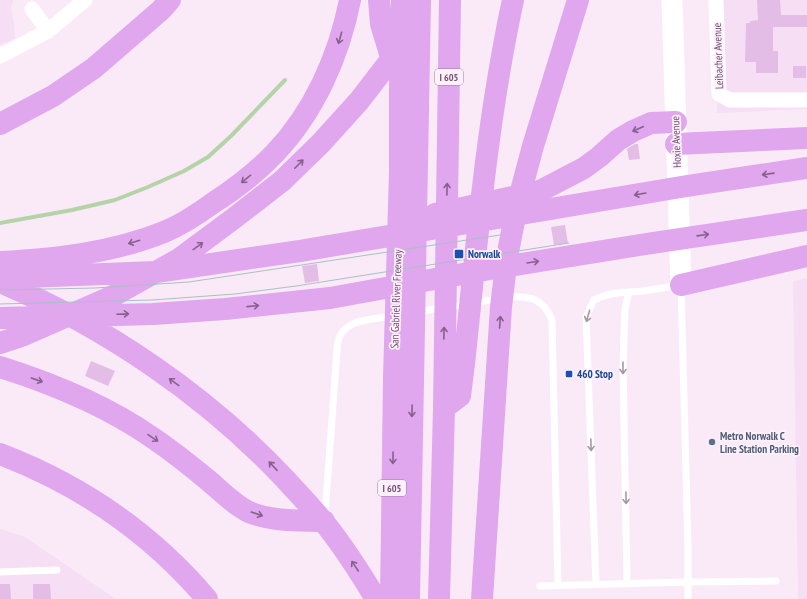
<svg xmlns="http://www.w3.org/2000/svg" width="807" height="599" font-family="'PT Sans Narrow',sans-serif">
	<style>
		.residential { fill: #f6dff4 }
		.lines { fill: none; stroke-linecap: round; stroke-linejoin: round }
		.stream { stroke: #b4d3a7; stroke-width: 4 }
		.building { fill: #e4bde6 }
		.lane { stroke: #fff; stroke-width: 7 }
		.street { stroke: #fff; stroke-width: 15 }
		.secondary { stroke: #fff; stroke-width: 21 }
		.highway { stroke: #e0a7ee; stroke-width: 22 }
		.tram { stroke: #a8c1c4; stroke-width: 1 }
		.oneway { stroke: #86618b }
		.oneway2 { stroke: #a996aa }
		.transit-dot { fill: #1a4fb4; stroke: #fdf0fb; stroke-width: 1.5 }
		.service-dot { fill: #5c6f8a; stroke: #fdf0fb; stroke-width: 1.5 }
		.labels { text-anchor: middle; stroke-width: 3.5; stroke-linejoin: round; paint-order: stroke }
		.shield { fill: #fdf0fb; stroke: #9a809b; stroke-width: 1 }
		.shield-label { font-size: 10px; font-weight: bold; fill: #6f5072 }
		.street-label { font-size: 11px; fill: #6f5072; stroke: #fdf0fb }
		.transit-label { font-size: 11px; font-weight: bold; fill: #164399; stroke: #fdf0fb; text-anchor: start }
		.service-label { font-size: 11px; font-weight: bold; fill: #4e5e75; stroke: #fdf0fb; text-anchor: start }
	</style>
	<rect width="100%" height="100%" fill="#faeaf8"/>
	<path class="residential" d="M0,0H14L11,7L14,23L15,39L0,45Z
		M719,0H807V109L717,113Z
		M807,278V599H798L793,281Z
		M0,529L25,537L116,599H0Z"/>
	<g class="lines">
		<path class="stream" d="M0,223L72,210L115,200L148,187L184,171L208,157L231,136L285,80"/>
	</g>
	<path class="building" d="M757,0H780L781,15H807V27H773V51H778V73H756V62H745L746,23H750V21L758,20Z
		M793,66H806V78H793Z
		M635,144H638L640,159L629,160L627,149Z
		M565,225L568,243L554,245L551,227Z
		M317,264L319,281L305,283L302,266Z
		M91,361L115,371L108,386L85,376Z
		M0,584H10L11,599H0Z
		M33,584H50L51,599H33Z"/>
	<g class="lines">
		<path class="lane" d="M416,312L510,297C531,296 544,299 552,320L558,585
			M325,515L337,350C337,346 338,341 339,338C346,318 377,319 394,316
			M0,572L57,570
			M627,583L623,365L625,309L629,292
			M596,584L586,317L594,300C612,291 624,293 643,291C656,289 668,287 681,285L688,548V599
			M540,586L687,582L776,581"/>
		<path class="street" d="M716,0L719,94L730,100H807
			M32,9L48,31
			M0,56L48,31L85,0"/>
		<path class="secondary" d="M672,0L681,285"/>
		<path class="highway" d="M379,0L381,24L394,67
			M0,124L53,96L94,68L161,10L170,0
			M676,144L807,138
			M435,214L540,191L584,168L599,157L618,140L633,131L651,123L676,122
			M0,262C55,259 112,253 164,232C181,225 198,214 213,203C235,189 257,172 275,153C314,112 339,56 350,0
			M0,278L156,272L300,251L687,186L807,168
			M0,282C106,327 206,395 285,479C299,494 314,510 327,526C345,549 361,574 376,599
			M681,285L807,256
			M0,318L153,314L225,309L330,298L490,269L646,244L807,220
			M0,343L24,335L113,296L179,259L233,219L282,181L321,143L359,101L403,44
			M0,367C54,384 107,406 153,438C172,451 191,466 209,481C221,491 234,505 249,512C273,522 300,520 324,521
			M444,408L460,396L464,364C477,242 487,120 513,0
			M0,454C81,485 151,533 207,599
			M391,599L394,377L400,171V88L402,0
			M409,599L420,0
			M439,599L444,408L450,0
			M482,599L501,307L507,257L517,206L533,146L578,0"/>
		<path class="tram" d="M0,290L95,288L189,282L500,235
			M0,304L152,300L235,294L296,286L569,243"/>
	</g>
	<defs><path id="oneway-shaft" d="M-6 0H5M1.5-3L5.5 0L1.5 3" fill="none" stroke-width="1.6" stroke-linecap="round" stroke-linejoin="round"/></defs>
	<g class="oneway">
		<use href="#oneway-shaft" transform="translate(340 38) rotate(106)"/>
		<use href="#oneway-shaft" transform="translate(638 129) rotate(156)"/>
		<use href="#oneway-shaft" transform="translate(299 164) rotate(-45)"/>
		<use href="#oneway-shaft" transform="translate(768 174) rotate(172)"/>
		<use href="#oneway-shaft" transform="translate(246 179) rotate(141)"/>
		<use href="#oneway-shaft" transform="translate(447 189) rotate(-89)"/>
		<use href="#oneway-shaft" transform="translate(640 194) rotate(170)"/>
		<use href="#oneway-shaft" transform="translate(703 235) rotate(-8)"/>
		<use href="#oneway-shaft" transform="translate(134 242) rotate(163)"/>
		<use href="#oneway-shaft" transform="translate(198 246) rotate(-36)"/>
		<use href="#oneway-shaft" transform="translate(533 262) rotate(-9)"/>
		<use href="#oneway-shaft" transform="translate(253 306) rotate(-6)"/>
		<use href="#oneway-shaft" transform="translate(123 314) rotate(-2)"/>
		<use href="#oneway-shaft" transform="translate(500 322) rotate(-86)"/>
		<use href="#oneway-shaft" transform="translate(444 333) rotate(-89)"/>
		<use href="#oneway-shaft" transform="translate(37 380) rotate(19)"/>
		<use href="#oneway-shaft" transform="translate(174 382) rotate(-144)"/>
		<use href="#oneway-shaft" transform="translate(412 411) rotate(91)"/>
		<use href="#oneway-shaft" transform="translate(153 438) rotate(34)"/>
		<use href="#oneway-shaft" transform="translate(393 458) rotate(91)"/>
		<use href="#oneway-shaft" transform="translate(273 466) rotate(-133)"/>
		<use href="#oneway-shaft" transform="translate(257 514) rotate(19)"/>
		<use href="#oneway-shaft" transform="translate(355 566) rotate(-124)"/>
	</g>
	<g class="oneway2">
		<use href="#oneway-shaft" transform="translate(588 316) rotate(106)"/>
		<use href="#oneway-shaft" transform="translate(623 368) rotate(90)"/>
		<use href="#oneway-shaft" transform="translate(591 445) rotate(88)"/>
		<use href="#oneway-shaft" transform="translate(626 498) rotate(89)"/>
	</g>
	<g class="transit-dot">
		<rect x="454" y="249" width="10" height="10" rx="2"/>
		<rect x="565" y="370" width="8" height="8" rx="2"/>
	</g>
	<circle class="service-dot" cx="712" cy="442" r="4"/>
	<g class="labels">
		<g class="shield">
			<rect x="435" y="69" width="28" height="16" rx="3"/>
			<rect x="378" y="480" width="28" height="16" rx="3"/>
		</g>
		<g class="shield-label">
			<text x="449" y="81">I 605</text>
			<text x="392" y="492">I 605</text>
		</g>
		<g class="street-label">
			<text transform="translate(718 56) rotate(-92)" y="4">Leibacher Avenue</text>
			<text transform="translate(676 142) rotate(-92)" y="4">Hoxie Avenue</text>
			<text transform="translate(396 299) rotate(-88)" y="4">San Gabriel River Freeway</text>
		</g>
		<g class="transit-label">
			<text x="468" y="258">Norwalk</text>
			<text x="577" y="378">460 Stop</text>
		</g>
		<g class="service-label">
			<text x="720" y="440">Metro Norwalk C<tspan x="720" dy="13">Line Station Parking</tspan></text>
		</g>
	</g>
</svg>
